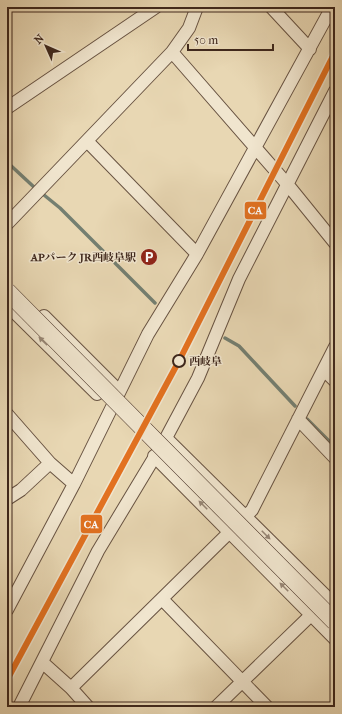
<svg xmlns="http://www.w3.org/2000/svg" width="342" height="714" font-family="'IM FELL French Canon','Noto Serif JP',serif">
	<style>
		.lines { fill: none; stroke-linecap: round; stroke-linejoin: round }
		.stream { stroke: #747f71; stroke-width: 3.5 }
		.street-casing { stroke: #685342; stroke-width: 14 }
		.street { stroke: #f0e5ce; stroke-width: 12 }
		.secondary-bridge-casing { stroke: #3e271c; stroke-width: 18; stroke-linecap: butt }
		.secondary-bridge { stroke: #f0e5ce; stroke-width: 17 }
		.rail-1-casing { stroke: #f0e5ce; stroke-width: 9 }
		.rail-1 { stroke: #e27120; stroke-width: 6 }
		.oneway { fill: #978675 }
		.stop-dot { fill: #f0e5ce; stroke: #3e271c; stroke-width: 2 }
		.labels { text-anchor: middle; stroke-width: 3; stroke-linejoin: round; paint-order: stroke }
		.poi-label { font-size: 11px; font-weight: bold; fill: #3e271c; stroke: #f0e5ce; text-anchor: end }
		.stop-label { font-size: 11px; font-weight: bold; fill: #3e271c; stroke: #f0e5ce; text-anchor: start }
		.line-badge { stroke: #f0e5ce; stroke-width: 1.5 }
		.badge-label { font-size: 11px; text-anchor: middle; font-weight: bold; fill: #fff }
	</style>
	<rect width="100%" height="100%" fill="#e8d7b3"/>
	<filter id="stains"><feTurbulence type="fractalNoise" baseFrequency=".005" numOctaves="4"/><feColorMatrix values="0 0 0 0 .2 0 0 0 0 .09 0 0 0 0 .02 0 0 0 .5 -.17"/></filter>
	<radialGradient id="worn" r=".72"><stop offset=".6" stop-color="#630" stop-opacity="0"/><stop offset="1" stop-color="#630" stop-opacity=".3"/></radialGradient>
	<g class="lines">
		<path class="stream" d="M7,162L35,188
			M44,195L60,208L155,303
			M225,338L239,346L295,406
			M307,419L335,447"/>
		<g class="street-casing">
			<path id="street" d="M271,7L310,49
				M172,52L288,185L335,243
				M7,108L156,7
				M88,142L197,254
				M7,224L172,52L189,28L197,7
				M7,305L97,394
				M44,316L119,391
				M324,370L335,381
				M7,414L50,463
				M298,419L335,458
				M166,438L335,605
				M154,456L335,639
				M7,499L21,490L50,463L74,484
				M162,599L267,707
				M7,610L74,484L148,334L197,254L332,7
				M42,662L71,688L88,707
				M71,688L252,510L335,347
				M19,707L98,551L166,438L198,378L239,279L335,91
				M216,707L311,615"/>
		</g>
		<use href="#street" class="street"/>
		<g class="secondary-bridge-casing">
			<path id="secondary-bridge" d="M7,291L335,622"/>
		</g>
		<use href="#secondary-bridge" class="secondary-bridge"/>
		<g class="rail-1-casing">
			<path id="rail-1" d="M7,680L180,359L335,52"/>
		</g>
		<use href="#rail-1" class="rail-1"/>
	</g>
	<defs><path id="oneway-solid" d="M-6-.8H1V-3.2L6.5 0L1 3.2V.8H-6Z"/></defs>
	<g class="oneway">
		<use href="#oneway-solid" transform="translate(43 341) rotate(-136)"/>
		<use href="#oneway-solid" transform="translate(203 505) rotate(-135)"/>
		<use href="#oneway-solid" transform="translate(266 535) rotate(45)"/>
		<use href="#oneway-solid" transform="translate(284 587) rotate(-135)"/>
	</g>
	<defs>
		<g id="parking-disc" transform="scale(0.9)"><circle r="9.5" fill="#8f2418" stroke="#f0e5ce"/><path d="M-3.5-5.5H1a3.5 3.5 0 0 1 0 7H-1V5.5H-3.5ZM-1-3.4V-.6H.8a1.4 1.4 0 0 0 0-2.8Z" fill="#fff"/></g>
	</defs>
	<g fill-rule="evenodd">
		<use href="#parking-disc" x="149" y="257"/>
	</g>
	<circle class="stop-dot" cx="179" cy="361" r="6"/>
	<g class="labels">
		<g class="poi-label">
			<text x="136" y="261">APパーク JR西岐阜駅</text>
		</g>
		<g class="stop-label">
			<text x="189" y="365">西岐阜</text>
		</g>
	</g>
	<g class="line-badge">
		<rect x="244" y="201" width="23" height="19" rx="4" fill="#e27120"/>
		<rect x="80" y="514" width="23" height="20" rx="4" fill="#e27120"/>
	</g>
	<g class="badge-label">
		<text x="255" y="214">CA</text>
		<text x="91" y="528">CA</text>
	</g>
	<rect width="342" height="714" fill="none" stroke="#e8d7b3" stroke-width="24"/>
	<rect x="8" y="8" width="326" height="698" fill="none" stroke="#3e271c" stroke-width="2"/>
	<rect x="12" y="12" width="318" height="690" fill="none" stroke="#3e271c"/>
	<g transform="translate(46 46) rotate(315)" stroke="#f0e5ce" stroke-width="3" paint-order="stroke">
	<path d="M0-3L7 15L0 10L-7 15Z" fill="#3e271c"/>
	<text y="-6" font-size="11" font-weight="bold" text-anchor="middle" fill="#3e271c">N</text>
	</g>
	<path d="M188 44v6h85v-6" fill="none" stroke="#3e271c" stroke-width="2"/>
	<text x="194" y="44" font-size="12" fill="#3e271c" stroke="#f0e5ce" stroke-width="3" paint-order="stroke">50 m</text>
	<rect width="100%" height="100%" filter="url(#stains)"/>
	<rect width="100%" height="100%" fill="url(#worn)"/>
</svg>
